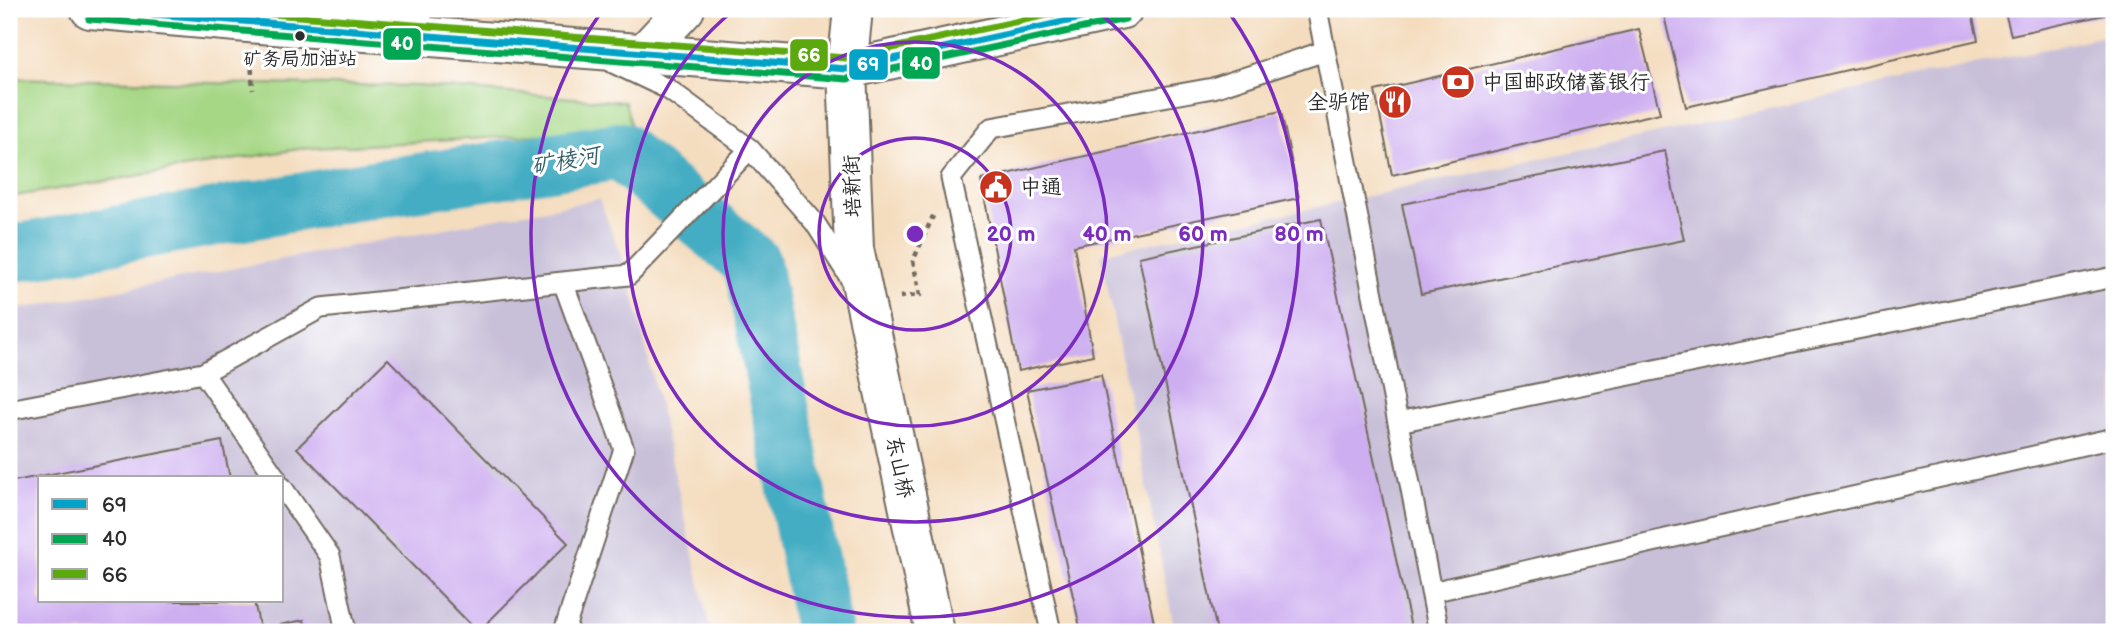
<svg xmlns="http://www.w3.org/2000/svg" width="2123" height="641" font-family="'Balsamiq Sans','LXGW WenKai TC',sans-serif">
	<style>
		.industrial { fill: #c8bfd8; fill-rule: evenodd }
		.green { fill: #a6d785; stroke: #688158; stroke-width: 2 }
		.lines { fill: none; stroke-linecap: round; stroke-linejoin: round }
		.river { stroke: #44adc3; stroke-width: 58 }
		.building { fill: #cdaef0 }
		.lane-casing { stroke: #71695f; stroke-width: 23 }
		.street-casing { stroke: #71695f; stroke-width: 42 }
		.secondary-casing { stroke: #71695f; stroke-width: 42 }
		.path { stroke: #71695f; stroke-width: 4.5; stroke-dasharray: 5 5; stroke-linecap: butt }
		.lane { stroke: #fff; stroke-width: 19 }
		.street { stroke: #fff; stroke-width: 38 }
		.secondary { stroke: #fff; stroke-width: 38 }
		.bus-1-casing { stroke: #fff; stroke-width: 12 }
		.bus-2-casing { stroke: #fff; stroke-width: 12 }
		.bus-3-casing { stroke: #fff; stroke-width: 12 }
		.bus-1 { stroke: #02a3c6; stroke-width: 7 }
		.bus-2 { stroke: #00a651; stroke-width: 7 }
		.bus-3 { stroke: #5ba80f; stroke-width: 7 }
		.ring { fill: none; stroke: #7b2cbf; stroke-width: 3.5 }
		.bus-dot { fill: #2b2b2b; stroke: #fff; stroke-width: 2.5 }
		.labels { text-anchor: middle; stroke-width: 6; stroke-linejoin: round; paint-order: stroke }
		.bus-label { font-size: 19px; fill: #2b2b2b; stroke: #fff }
		.poi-label { font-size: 21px; fill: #2b2b2b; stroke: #fff; text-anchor: start }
		.street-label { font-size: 21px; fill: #2b2b2b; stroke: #fff }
		.water-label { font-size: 23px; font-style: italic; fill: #355f68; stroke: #fff }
		.centre { fill: #7b2cbf; stroke: #fff; stroke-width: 3.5 }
		.ring-label { font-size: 21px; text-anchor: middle; font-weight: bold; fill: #7b2cbf; stroke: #fff; stroke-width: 6; stroke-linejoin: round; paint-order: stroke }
		.line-badge { stroke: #fff; stroke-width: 2.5 }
		.badge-label { font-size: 19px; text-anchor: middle; font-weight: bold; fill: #fff }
	</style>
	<rect width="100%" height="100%" fill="#fff"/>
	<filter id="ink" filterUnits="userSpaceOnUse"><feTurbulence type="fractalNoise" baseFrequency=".0143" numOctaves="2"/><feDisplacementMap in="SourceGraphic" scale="14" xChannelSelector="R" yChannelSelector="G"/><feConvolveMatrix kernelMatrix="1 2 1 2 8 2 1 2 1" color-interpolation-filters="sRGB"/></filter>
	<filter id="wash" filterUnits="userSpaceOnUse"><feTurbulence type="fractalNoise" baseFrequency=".00686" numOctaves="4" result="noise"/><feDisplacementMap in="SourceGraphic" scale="28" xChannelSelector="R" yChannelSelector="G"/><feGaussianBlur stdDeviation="1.57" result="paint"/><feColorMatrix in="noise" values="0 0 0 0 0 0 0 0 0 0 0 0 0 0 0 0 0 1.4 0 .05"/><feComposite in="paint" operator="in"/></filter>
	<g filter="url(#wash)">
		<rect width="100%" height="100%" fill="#f4ddbf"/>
		<path class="industrial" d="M2114,34V632H1175L1101,254Z
			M599,199L629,275L711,632H9V311ZM40,478H282V601H40Z"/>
		<path class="green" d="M9,78L253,84L420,86L625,102L633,132L604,131L299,149L9,197Z"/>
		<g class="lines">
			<path class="river" d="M9,254L355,192L620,151L752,263L824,632"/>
		</g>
		<g id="blocks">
			<path class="building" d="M1695,9H1971L1978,40L1686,107L1664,16Z
				M2004,9H2114V13L2011,35Z
				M1639,29L1660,113L1392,175L1375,91Z
				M1281,111L1299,198L1074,246L1093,355L1018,371L981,180Z
				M1665,151L1684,240L1421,294L1402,204Z
				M1321,219L1412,632H1217L1139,257Z
				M388,359L568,543L478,632L297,448Z
				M1101,375L1156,632H1081L1027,390Z
				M222,441L230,478H40V601H254L260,629L304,620L307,632H9V482Z"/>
		</g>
	</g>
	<g filter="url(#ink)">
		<use href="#blocks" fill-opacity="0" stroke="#71695f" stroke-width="2"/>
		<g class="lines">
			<g class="lane-casing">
				<path id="lane" d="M1317,9L1439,632
					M613,63L668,89L750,149L815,223L850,278
					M203,373L276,478
					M9,410L203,373L321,308L563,282
					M1398,422L2114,277
					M282,487L330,556L346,632
					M1431,592L2114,438
					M570,632L566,625L624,449L563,282L629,275L750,149
					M1051,632L951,178L991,128L1213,88L1325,51"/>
			</g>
			<g class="street-casing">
				<path id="street" d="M410,36L413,9"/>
			</g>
			<g class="secondary-casing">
				<path id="secondary" d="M90,9L248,23L847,69L1123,9
					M853,9L847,69L854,249L935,632
					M643,54L685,9"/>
			</g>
			<path class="path" d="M251,59L253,90
				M900,297L920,295L913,261L933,216"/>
			<use href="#lane" class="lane"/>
			<use href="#street" class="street"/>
			<use href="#secondary" class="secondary"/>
			<g class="bus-1-casing">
				<path id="bus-1" d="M90,9L847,69L1123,9"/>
			</g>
			<g class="bus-2-casing">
				<path id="bus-2" d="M89,19L847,79L1125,19"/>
			</g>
			<g class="bus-3-casing">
				<path id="bus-3" d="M206,9L846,58L1075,9"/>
			</g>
			<use href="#bus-1" class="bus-1"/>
			<use href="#bus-2" class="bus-2"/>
			<use href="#bus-3" class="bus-3"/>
		</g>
	</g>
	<g class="ring">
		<circle cx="915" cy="234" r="96"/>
		<circle cx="915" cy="234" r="192"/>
		<path d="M1096 10A288 288 0 1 1 734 10"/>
		<path d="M1228 11A384 384 0 1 1 602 11"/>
	</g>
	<defs>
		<g id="bank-disc" transform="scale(1.75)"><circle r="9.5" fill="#c8321e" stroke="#fff"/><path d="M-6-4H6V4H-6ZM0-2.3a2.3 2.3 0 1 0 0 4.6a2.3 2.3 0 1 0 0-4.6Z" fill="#fff"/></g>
		<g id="restaurant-disc" transform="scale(1.75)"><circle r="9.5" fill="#c8321e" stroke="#fff"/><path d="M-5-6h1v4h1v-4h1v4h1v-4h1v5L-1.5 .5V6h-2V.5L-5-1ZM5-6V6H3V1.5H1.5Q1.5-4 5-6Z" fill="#fff"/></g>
		<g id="civic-disc" transform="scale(1.75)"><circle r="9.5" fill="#c8321e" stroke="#fff"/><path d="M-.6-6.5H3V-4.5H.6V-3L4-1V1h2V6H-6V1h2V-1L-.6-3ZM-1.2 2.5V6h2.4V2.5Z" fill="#fff"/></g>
	</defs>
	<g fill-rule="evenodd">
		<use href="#bank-disc" x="1458" y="82"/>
		<use href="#restaurant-disc" x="1395" y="102"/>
		<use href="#civic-disc" x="996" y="187"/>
	</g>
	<circle class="bus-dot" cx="300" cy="36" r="6"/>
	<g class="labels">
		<g class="bus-label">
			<text x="300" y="65">矿务局加油站</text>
		</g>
		<g class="poi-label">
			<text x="1482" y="89">中国邮政储蓄银行</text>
			<text x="1370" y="109" text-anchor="end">全驴馆</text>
			<text x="1020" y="194">中通</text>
		</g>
		<g class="street-label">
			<text transform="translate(852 186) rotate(-92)" y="7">培新街</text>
			<text transform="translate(900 467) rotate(78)" y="7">东山桥</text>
		</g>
		<g class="water-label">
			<text transform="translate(565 160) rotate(-10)" y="8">矿棱河</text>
		</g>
	</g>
	<circle cx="915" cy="234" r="10" class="centre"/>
	<g class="ring-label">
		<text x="1011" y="241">20 m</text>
		<text x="1107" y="241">40 m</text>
		<text x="1203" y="241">60 m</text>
		<text x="1299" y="241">80 m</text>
	</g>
	<g class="line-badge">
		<rect x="382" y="27" width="40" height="34" rx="7" fill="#00a651"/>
		<rect x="789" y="38" width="40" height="34" rx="7" fill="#5ba80f"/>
		<rect x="901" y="46" width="40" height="34" rx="7" fill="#00a651"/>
		<rect x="848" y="48" width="41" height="33" rx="7" fill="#02a3c6"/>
	</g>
	<g class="badge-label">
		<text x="402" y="50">40</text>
		<text x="809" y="62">66</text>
		<text x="921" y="70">40</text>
		<text x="868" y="71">69</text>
	</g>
	<rect width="2123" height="641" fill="none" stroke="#fff" stroke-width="35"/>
	<rect x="38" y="476" width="245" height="126" fill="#ffffff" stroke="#aaaaaa" stroke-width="2"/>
	<rect x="52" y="499" width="35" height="10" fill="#02a3c6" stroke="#aaaaaa" stroke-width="2"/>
	<text x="102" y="512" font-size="21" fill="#2b2b2b">69</text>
	<rect x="52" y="534" width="35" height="10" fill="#00a651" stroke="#aaaaaa" stroke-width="2"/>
	<text x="102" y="546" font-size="21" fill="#2b2b2b">40</text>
	<rect x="52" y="569" width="35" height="10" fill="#5ba80f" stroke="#aaaaaa" stroke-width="2"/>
	<text x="102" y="582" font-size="21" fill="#2b2b2b">66</text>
</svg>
